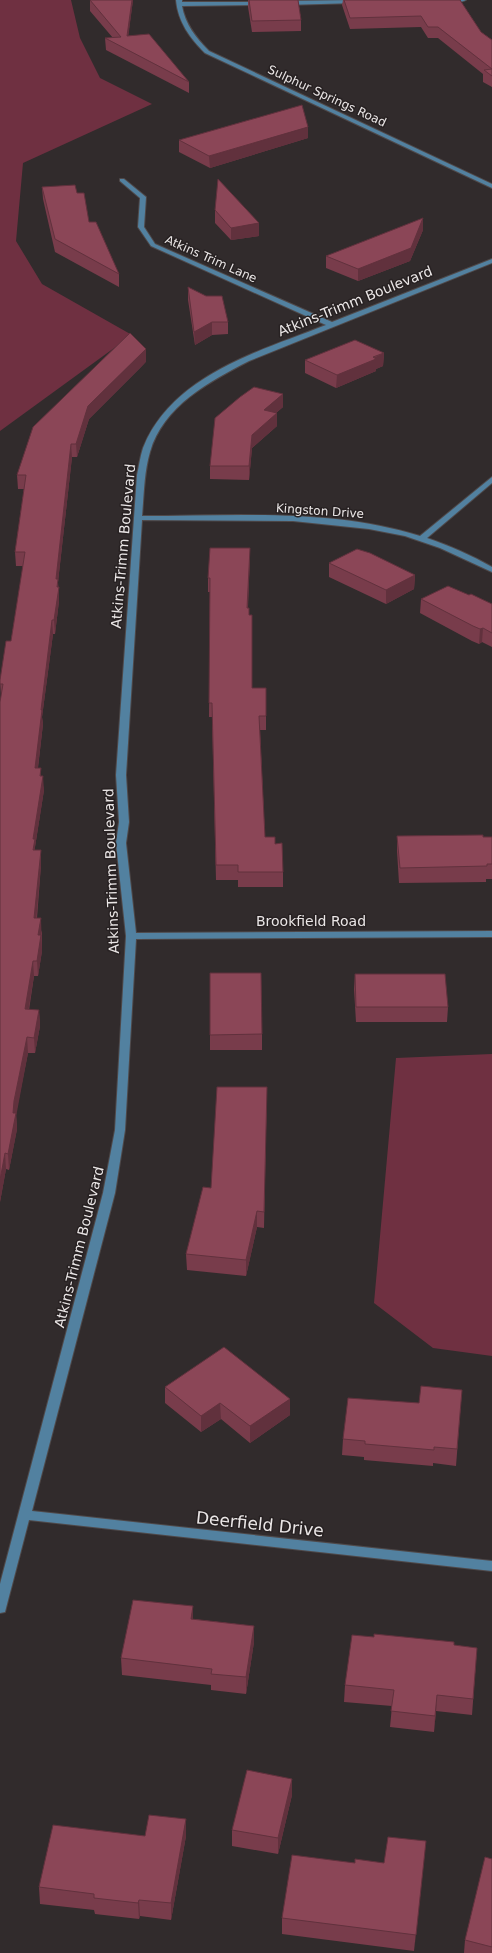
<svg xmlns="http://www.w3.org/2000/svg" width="492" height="1953" font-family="'DejaVu Sans',sans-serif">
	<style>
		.green { fill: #6f3041 }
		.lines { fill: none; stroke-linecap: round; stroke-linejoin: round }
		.minor-casing { stroke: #4f494a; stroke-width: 2 }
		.minor { fill: #5281a0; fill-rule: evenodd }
		.wall { fill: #783c4b }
		.shaded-wall { fill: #61313d }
		.building { fill: #8b4657; stroke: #61313d }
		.labels { text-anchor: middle; stroke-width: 3; stroke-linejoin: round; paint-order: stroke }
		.far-street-label { font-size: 12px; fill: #eae6e6; stroke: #272122 }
		.street-label { font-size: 14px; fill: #eae6e6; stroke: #272122 }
		.near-street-label { font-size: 17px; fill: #eae6e6; stroke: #272122 }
	</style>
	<rect width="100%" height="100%" fill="#312b2c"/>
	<path class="green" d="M0,0H71L80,38L100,78L152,104L23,163L16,241L42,284L132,335L0,431Z
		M492,1054V1356L433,1348L374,1303L396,1058Z"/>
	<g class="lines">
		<g class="minor-casing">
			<path id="minor" d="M176,0H182V2H263L264,3L261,5L182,6C185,24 196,38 209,51L492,184V188L205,53C190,38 178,22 176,0Z
				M355,0L358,2L357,3L285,5L282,3L285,1Z
				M444,0H466C461,3 449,3 444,0Z
				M120,179H124L146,197L144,227L155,244L332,322L492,259V263L249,361C210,381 163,406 150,452C144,472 144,494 142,516C234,516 331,508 420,536L492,477V483L427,538C450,546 471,555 492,567V572L440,548L405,536L369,529L293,521L142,520L126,775L129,822L126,843L136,933L492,931V937L136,939L125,1130L115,1193L32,1511L492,1561V1571L29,1520L6,1608L5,1612L0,1613V1584L103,1193L115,1130L126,936L116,843L119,822L116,775L137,475C139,466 140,457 143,448C172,375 260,351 326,325L151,246L138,227L140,198L120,181Z"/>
		</g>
		<use href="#minor" class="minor"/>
	</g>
	<path class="wall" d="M90,0H133L128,36L189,82V93L106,50L105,38H113L90,11Z
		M247,0H298L301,20V31L252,32L248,7V0Z
		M343,0H460L481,32L492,40V87L483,82V74L438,38H428L421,27L350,29L342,5Z
		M308,138L210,168L179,152V140Z
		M42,187L77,193L89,222L119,274V287L55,252L43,199Z
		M215,210L259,236L231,240L215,223Z
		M423,230L410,261L358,281L326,268V256Z
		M188,287L228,322V334L212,335L195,345L188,300Z
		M384,353L383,366L376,369V371L336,388L305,373V360Z
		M146,362L89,419L77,457H72L58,582L59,601L55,634H53L42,717L43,724L38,768L41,776L44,790L35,847V850H41V865L37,918L42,933V951L38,976H34L29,1010H39L40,1026L35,1053H28L16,1113L17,1129L9,1170L6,1169L0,1202V702L1,698L0,680L11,641L23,566H16L15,552L24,489H18L17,475Z
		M283,394V407L276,413H277V426L252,448L249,480L210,479V466Z
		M250,548L248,608L252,688H266V730H260L265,837L275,844L283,872V887H238V880H216L212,717H209L210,592H208V578Z
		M329,563L415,575L414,589L386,604L329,577Z
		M469,595L492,604V647L482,642L479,644L472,641L420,613L421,599Z
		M397,836L492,837V879H486V882L399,883L397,851Z
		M210,973L262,1034V1050H210Z
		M355,974L448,1007L447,1022H356L354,989Z
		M267,1087L264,1228L257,1227L246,1276L187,1270L186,1254L211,1188Z
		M165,1387L290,1415L250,1443L221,1419L201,1432L165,1403Z
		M462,1390L456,1466L433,1463V1466L364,1460V1457L342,1455L343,1439L419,1403Z
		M193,1619L254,1626V1642L246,1694L211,1690V1685L122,1675L121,1658Z
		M454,1645L477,1648L472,1715L436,1711L434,1732L390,1727L392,1706L344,1702L345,1685Z
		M292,1779V1795L278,1854L232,1846V1830Z
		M145,1836H186L171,1920L140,1916L139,1919L95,1914L94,1910L40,1904L39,1887Z
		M424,1858L414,1951L282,1934V1918L355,1863H384Z
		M492,1859V1953H464L465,1940Z"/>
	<path class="shaded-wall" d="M132,0H133L127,47V36Z
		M308,127V138L210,168L209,156Z
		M423,218V230L410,261L358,281V269Z
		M259,223V236L231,240V228Z
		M212,322V335L195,345L194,332Z
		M146,349V362L89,419L77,457L76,444L88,406Z
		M384,353L383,366L376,369V371L336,388L337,375Z
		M283,394V407L264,423V410Z
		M277,413V426L252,448L249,480V466L252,435Z
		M71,444L72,457L58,582L59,601L55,634L54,620L56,579Z
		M250,548V562L247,622V608Z
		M415,575L414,589L386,604V590Z
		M52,620L53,634L42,717L43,724L36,783L35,768L41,710Z
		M483,628L482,642L479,644L480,629Z
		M43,776L44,790L35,847V855L34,865L33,839Z
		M41,850V865L35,933L34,918Z
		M41,918L42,951L38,976L37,961L38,935Z
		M33,961L34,976L26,1025L25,1009Z
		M39,1010L40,1026L35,1053L34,1038Z
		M27,1037L28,1053L16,1117V1113L17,1129L9,1170L8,1154L14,1101Z
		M5,1153L6,1169L0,1202V1180Z
		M257,1211V1227L246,1276V1260Z
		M290,1399V1415L250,1443V1426Z
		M220,1403L221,1419L201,1432V1416Z
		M193,1606V1623L191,1619Z
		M254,1626V1642L246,1694V1677Z
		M437,1695L436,1711L434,1732L435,1716Z
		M292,1779V1795L278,1854V1838Z
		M186,1819V1836L171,1920V1903Z
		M426,1841L424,1858L414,1951L416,1935Z
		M139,1900L140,1916L139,1919L138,1903Z"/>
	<path class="building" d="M90,0H132L127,36L149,34L189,82L105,38L121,37Z
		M249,0H298L301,20L252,21Z
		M344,0H460L481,32L492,40V69L438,27H428L421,16L350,18Z
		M492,69V76L484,70Z
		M302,105L308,127L209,156L179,140Z
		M218,179L259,223L231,228L215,210Z
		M75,185L77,193H84L89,222H96L119,274L55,239L42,187Z
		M423,218L411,248L358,269L326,256Z
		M188,287L206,296H222L228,322H212L194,332Z
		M130,333L146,349L88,406L76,444H71L56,579H58L57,587H59L54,620H52L41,710H42L35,768H41L40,776H43L33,839H35L33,850H41L34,918H41L38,935H41L37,961H33L25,1009L39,1010L34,1038L27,1037L14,1101L13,1113H16L8,1154L5,1153L0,1180V702L3,684H0V680L6,641H11L25,552H15L26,475H17L33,427Z
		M355,340L384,353L373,357L376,359L337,375L305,360Z
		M254,387L283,394L264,410L277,413L252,435L249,466H210L215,418L240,397Z
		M210,548H250L247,608H249V615H252V688H266V716H259L265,837H275V844L282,843L283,872H238V865H216L212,703H209L210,578H208Z
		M357,549L370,553L415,575L386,590L329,563Z
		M448,586L469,595L471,594L492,604V633L483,628L480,629L473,626L421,599Z
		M483,835V837H492V864H487V866L400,868L397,836Z
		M210,973H261L262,1034L210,1035Z
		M355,974H445L448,1007H356Z
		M217,1087H267L264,1212L257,1211L246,1260L186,1254L203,1187L211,1188Z
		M224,1347L290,1399L250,1426L220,1403L201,1416L165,1387Z
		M421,1386L462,1390L457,1449L434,1447V1450L365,1444V1441L343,1439L348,1398L419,1403Z
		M133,1600L193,1606L191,1619L254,1626L246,1677L211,1674L212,1669L121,1658Z
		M374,1634L454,1642V1645L477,1648L473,1699L437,1695L435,1716L391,1711L394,1690L345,1685L352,1635L374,1637Z
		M247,1770L292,1779L278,1838L232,1830Z
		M149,1815L186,1819L171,1903L139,1900L138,1903L94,1898V1894L39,1887L53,1825L145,1836Z
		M388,1837L426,1841L416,1935L282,1918L292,1855L355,1863V1859L384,1863Z
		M485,1857L492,1859V1947L465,1940Z"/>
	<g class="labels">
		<g class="far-street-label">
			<text transform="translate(327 96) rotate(25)" y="4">Sulphur Springs Road</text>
			<text transform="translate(211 259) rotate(24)" y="4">Atkins Trim Lane</text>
			<text transform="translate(320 511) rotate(4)" y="4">Kingston Drive</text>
		</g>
		<g class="street-label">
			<text transform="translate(355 301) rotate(-22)" y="5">Atkins-Trimm Boulevard</text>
			<text transform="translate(123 546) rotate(-85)" y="5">Atkins-Trimm Boulevard</text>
			<text transform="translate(111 871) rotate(-92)" y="5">Atkins-Trimm Boulevard</text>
			<text x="311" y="926">Brookfield Road</text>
			<text transform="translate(79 1247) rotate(-76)" y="5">Atkins-Trimm Boulevard</text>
		</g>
		<g class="near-street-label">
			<text transform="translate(260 1524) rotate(6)" y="6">Deerfield Drive</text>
		</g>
	</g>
</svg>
